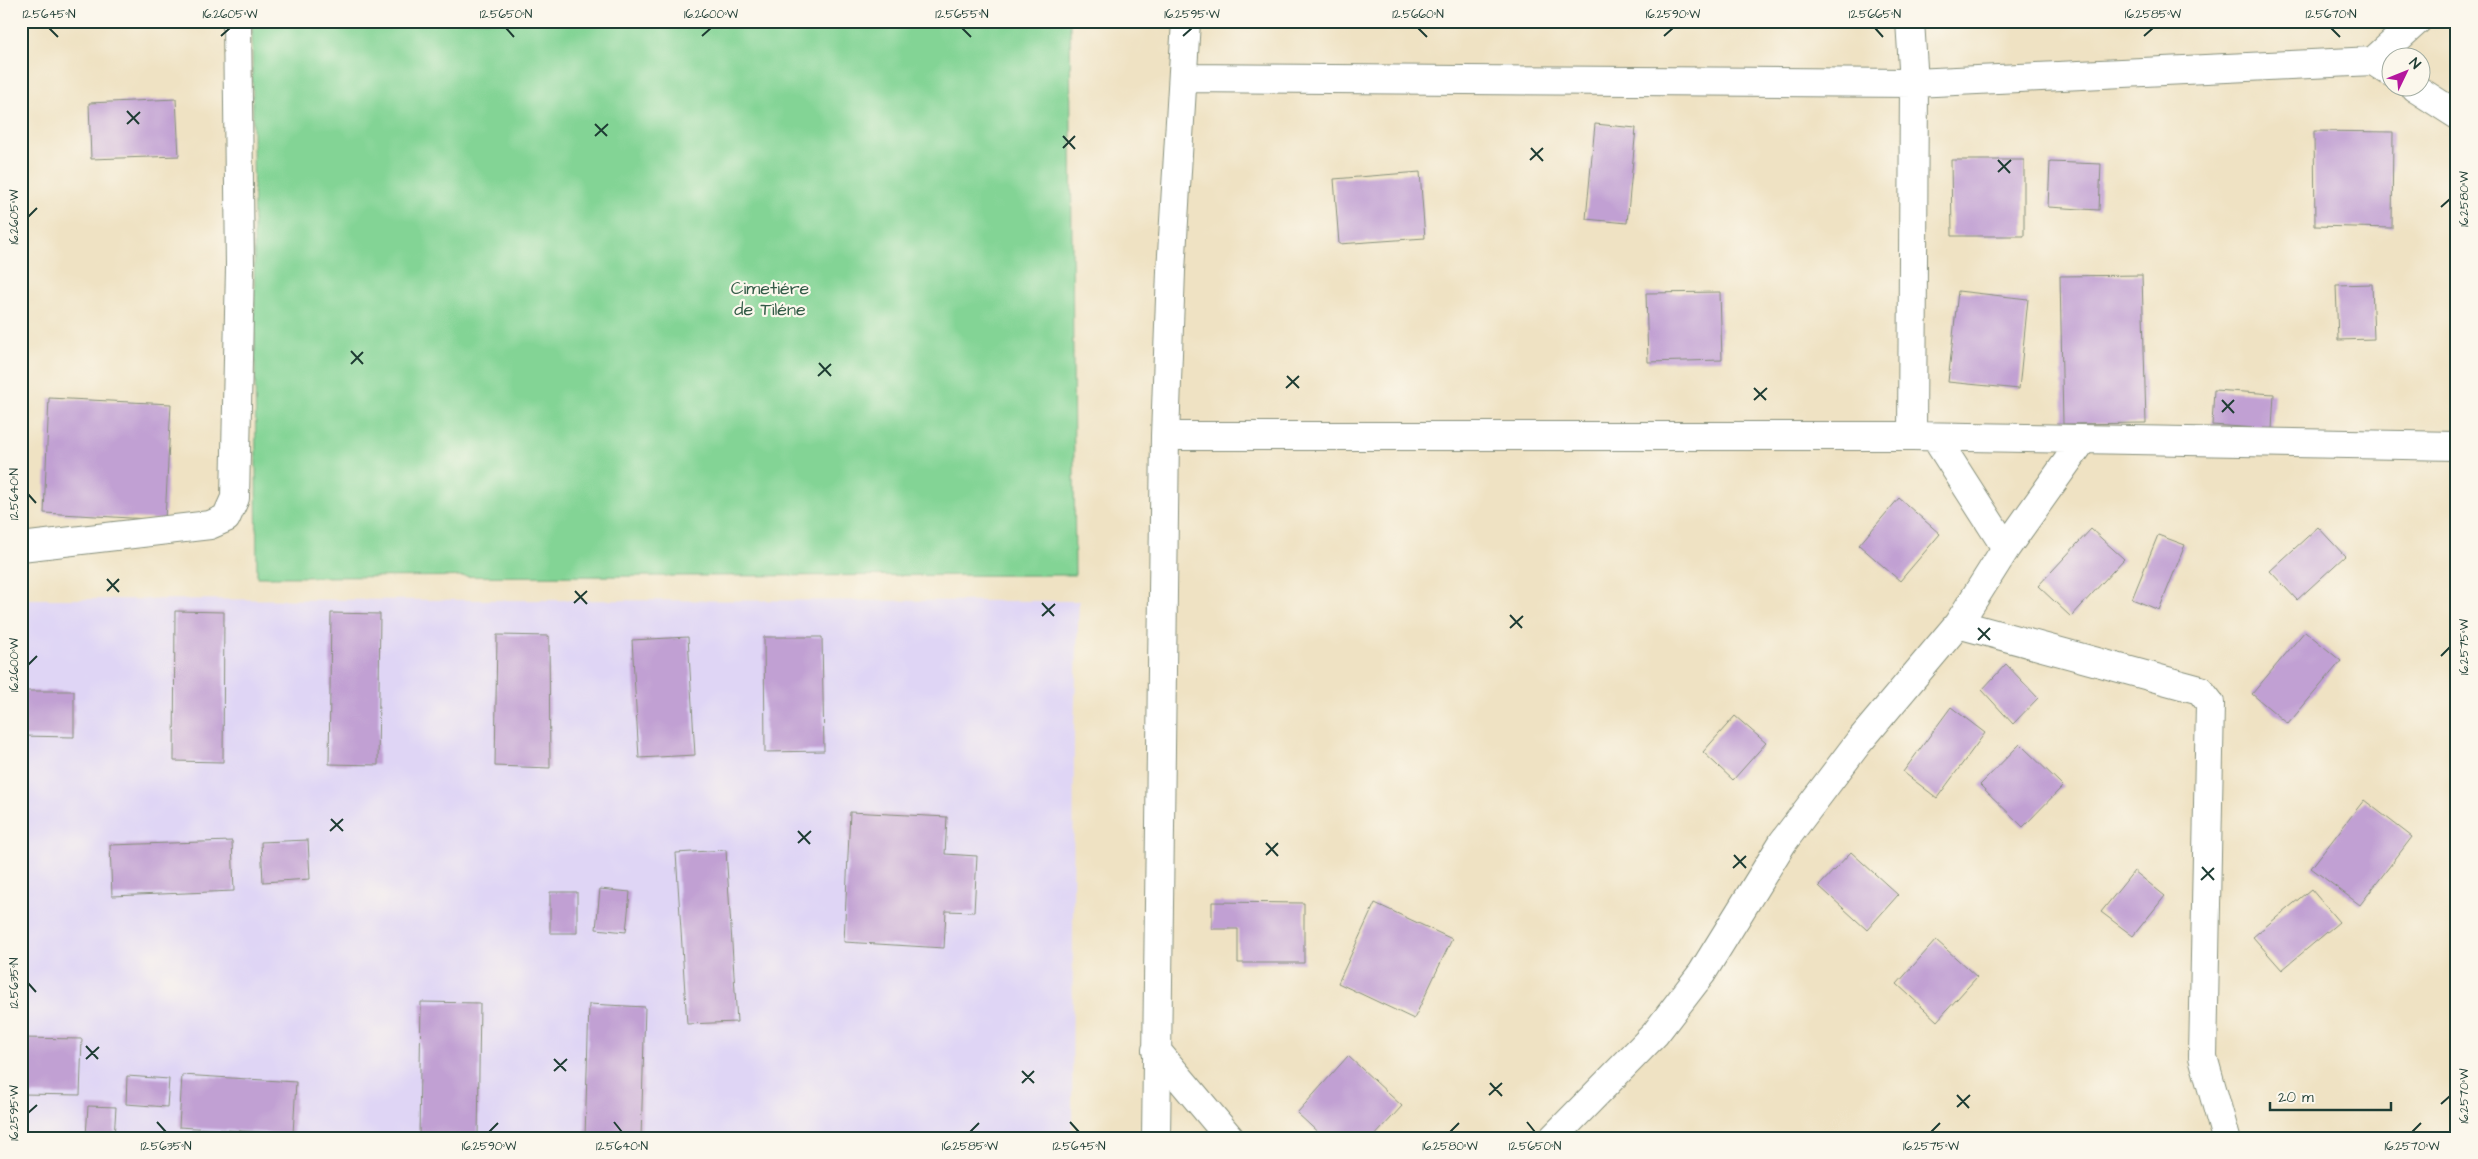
<svg xmlns="http://www.w3.org/2000/svg" width="2478" height="1159" font-family="'Architects Daughter',sans-serif">
	<style>
		.built { fill: #dfd5f5 }
		.green { fill: #83d495; stroke: #518864 }
		.building { fill: #c1a0d3 }
		.lines { fill: none; stroke-linecap: round; stroke-linejoin: round }
		.minor-casing { stroke: #87907c; stroke-width: 30 }
		.minor { stroke: #fff; stroke-width: 28 }
		.ticks { fill: none; stroke: #1f3d34; stroke-width: 2 }
		.labels { text-anchor: middle; stroke-width: 4.5; stroke-linejoin: round; paint-order: stroke }
		.park-label { font-size: 18px; fill: #335b47; stroke: #fbf7ec }
		.neatline { fill: none; stroke: #1f3d34; stroke-width: 2 }
		.ticks-label { font-size: 12px; text-anchor: middle; fill: #1f3d34 }
	</style>
	<rect width="100%" height="100%" fill="#fbf7ec"/>
	<filter id="ink" filterUnits="userSpaceOnUse"><feTurbulence type="fractalNoise" baseFrequency=".02" numOctaves="2"/><feDisplacementMap in="SourceGraphic" scale="10" xChannelSelector="R" yChannelSelector="G"/><feConvolveMatrix kernelMatrix="1 2 1 2 8 2 1 2 1" color-interpolation-filters="sRGB"/></filter>
	<filter id="wash" filterUnits="userSpaceOnUse"><feTurbulence type="fractalNoise" baseFrequency=".0096" numOctaves="4" result="noise"/><feDisplacementMap in="SourceGraphic" scale="20" xChannelSelector="R" yChannelSelector="G"/><feGaussianBlur stdDeviation="1.12" result="paint"/><feColorMatrix in="noise" values="0 0 0 0 0 0 0 0 0 0 0 0 0 0 0 0 0 1.4 0 .05"/><feComposite in="paint" operator="in"/></filter>
	<g filter="url(#wash)">
		<rect width="100%" height="100%" fill="#efe2c3"/>
		<path class="built" d="M21,599L1079,601L1074,727L1072,1138H21Z"/>
		<path class="green" d="M252,21H1070L1075,575L257,577Z"/>
		<g id="blocks">
			<path class="building" d="M176,99L179,156L91,159L89,103Z
				M1595,124L1636,128L1627,223L1586,219Z
				M2314,131L2393,132L2392,228L2315,226Z
				M1951,160H2024V236H1952Z
				M2050,162L2101,164L2099,210L2048,207Z
				M1420,172L1425,238L1339,244L1334,179Z
				M2142,275L2146,423L2063,424L2060,276Z
				M2372,284L2374,339L2338,340L2336,285Z
				M1958,291L2028,299L2019,389L1948,382Z
				M1720,292L1722,360L1648,362L1646,293Z
				M2214,390L2274,394L2272,429L2212,425Z
				M49,398L171,404L165,520L44,513Z
				M1899,498L1940,534L1900,581L1859,545Z
				M2318,527L2345,556L2297,600L2270,571Z
				M2091,529L2124,559L2071,617L2038,586Z
				M2158,535L2185,545L2159,610L2132,599Z
				M175,611L224,612L223,762L174,761Z
				M331,613L380,614L378,765L329,764Z
				M2305,631L2341,661L2288,724L2252,694Z
				M497,635L549,636L550,768L495,766Z
				M688,637L695,755L639,758L632,640Z
				M764,637H822L824,751L765,752Z
				M2006,664L2038,698L2013,724L1982,690Z
				M21,691H74V737L21,736Z
				M1951,707L1985,733L1937,798L1903,772Z
				M1735,716L1766,743L1733,780L1703,752Z
				M2020,744L2063,786L2023,827L1980,785Z
				M2364,800L2412,837L2360,905L2311,868Z
				M850,812L947,817L945,854L977,856L974,912L946,911L944,948L844,942Z
				M308,840L310,879L263,882L261,842Z
				M232,841L234,891L112,896L110,845Z
				M726,850L737,1022L687,1024L676,853Z
				M1851,852L1898,895L1867,930L1819,886Z
				M2134,871L2165,896L2133,936L2101,912Z
				M600,889L630,892L626,932L596,929Z
				M2311,889L2339,922L2282,970L2253,937Z
				M550,892H577V933H550Z
				M1212,902L1304,903V963H1238V929H1212Z
				M1375,903L1452,939L1414,1019L1338,983Z
				M1936,940L1977,977L1937,1021L1897,984Z
				M421,1002L480,1003L478,1138H419Z
				M589,1004L645,1007L641,1138H585Z
				M21,1038L82,1039L80,1095L21,1094Z
				M1348,1056L1402,1106L1373,1138H1324L1297,1113Z
				M182,1075L296,1082L293,1134L179,1127Z
				M127,1076L169,1079L167,1107L126,1104Z
				M88,1106L116,1107L114,1138L86,1136Z"/>
		</g>
	</g>
	<g filter="url(#ink)">
		<use href="#blocks" fill-opacity="0" stroke="#87907c" stroke-width="1"/>
		<g class="lines">
			<g class="minor-casing">
				<path id="minor" d="M1910,21L1914,83L1912,436
					M2373,61L2417,21
					M1184,78L1914,83L2373,61L2390,72
					M2415,88L2457,115
					M1165,436H1912L2457,446
					M1935,437L2006,548
					M21,547L210,525L226,518L235,498L240,267L237,21
					M1958,624L2200,690L2210,703L2203,1057L2226,1138
					M1156,1050L1230,1138
					M1156,1138L1165,436L1171,271L1186,21
					M1553,1138L1655,1034L1702,973L1783,842L1858,743L1958,624L2006,548L2082,441"/>
			</g>
			<use href="#minor" class="minor"/>
		</g>
	</g>
	<path class="ticks" d="M49,28L58,37M506,28L514,37M962,28L971,37M1418,28L1427,37M1875,28L1883,37M2331,28L2340,37M221,36L230,28M702,36L711,28M1183,36L1192,28M1664,36L1673,28M2144,36L2153,28M127,111L139,124M127,124L140,112M595,124L607,136M595,136L608,124M1063,136L1075,149M1063,148L1075,136M1531,148L1543,161M1530,160L1543,148M1998,160L2010,173M1998,172L2011,160M2441,207L2450,199M28,217L37,208M351,351L363,364M819,363L831,376M351,364L363,352M818,376L831,364M1287,376L1299,388M1286,388L1299,376M1754,388L1766,400M1754,400L1767,388M2222,400L2234,413M2222,412L2234,400M28,494L36,503M107,579L119,592M107,591L119,579M575,591L587,604M574,603L587,591M1042,603L1054,616M1510,615L1522,628M1042,616L1055,604M1510,628L1523,616M1978,628L1990,640M1978,640L1990,628M2441,656L2450,647M28,665L37,656M331,819L343,831M330,831L343,819M798,831L810,844M798,843L811,831M1266,843L1278,856M1266,855L1278,843M1734,855L1746,868M2202,867L2214,880M1733,868L1746,856M2201,880L2214,868M28,983L36,992M86,1046L98,1059M86,1059L99,1047M554,1059L566,1071M554,1071L567,1059M1022,1071L1034,1083M1022,1083L1034,1071M1490,1083L1502,1096M1489,1095L1502,1083M1957,1095L1969,1108M2441,1104L2450,1096M1957,1107L1970,1095M28,1113L37,1105M157,1122L166,1132M614,1122L622,1132M1070,1122L1079,1132M1527,1122L1535,1132M489,1132L498,1123M970,1132L979,1123M1450,1132L1459,1123M1931,1132L1940,1123M2412,1132L2421,1123"/>
	<g class="labels">
		<g class="park-label">
			<text x="770" y="294">Cimetiére<tspan x="770" dy="21">de Tiléne</tspan></text>
		</g>
	</g>
	<rect width="2478" height="1159" fill="none" stroke="#fbf7ec" stroke-width="55"/>
	<g transform="translate(2406 72) rotate(47)"><circle r="24" fill="#fbf7ec" stroke="#a3ada2"/>
	<path d="M0-4L9 19L0 12L-9 19Z" fill="#b5179e"/>
	<text y="-8" font-size="14" font-weight="bold" text-anchor="middle" fill="#1f3d34">N</text>
	</g>
	<path d="M2270 1102v8h121v-8" fill="none" stroke="#1f3d34" stroke-width="2.5"/>
	<text x="2278" y="1102" font-size="15" fill="#1f3d34" stroke="#fbf7ec" stroke-width="4" paint-order="stroke">20 m</text>
	<rect x="28" y="28" width="2422" height="1104" class="neatline"/>
	<g class="ticks-label">
		<text x="49" y="18">12.5645°N</text>
		<text x="230" y="18">16.2605°W</text>
		<text x="506" y="18">12.5650°N</text>
		<text x="711" y="18">16.2600°W</text>
		<text x="962" y="18">12.5655°N</text>
		<text x="1192" y="18">16.2595°W</text>
		<text x="1418" y="18">12.5660°N</text>
		<text x="1673" y="18">16.2590°W</text>
		<text x="1875" y="18">12.5665°N</text>
		<text x="2153" y="18">16.2585°W</text>
		<text x="2331" y="18">12.5670°N</text>
		<text transform="translate(2464 199) rotate(-90)" y="4">16.2580°W</text>
		<text transform="translate(14 217) rotate(-90)" y="4">16.2605°W</text>
		<text transform="translate(14 494) rotate(-90)" y="4">12.5640°N</text>
		<text transform="translate(2464 647) rotate(-90)" y="4">16.2575°W</text>
		<text transform="translate(14 665) rotate(-90)" y="4">16.2600°W</text>
		<text transform="translate(14 983) rotate(-90)" y="4">12.5635°N</text>
		<text transform="translate(2464 1096) rotate(-90)" y="4">16.2570°W</text>
		<text transform="translate(14 1113) rotate(-90)" y="4">16.2595°W</text>
		<text x="166" y="1150">12.5635°N</text>
		<text x="489" y="1150">16.2590°W</text>
		<text x="622" y="1150">12.5640°N</text>
		<text x="970" y="1150">16.2585°W</text>
		<text x="1079" y="1150">12.5645°N</text>
		<text x="1450" y="1150">16.2580°W</text>
		<text x="1535" y="1150">12.5650°N</text>
		<text x="1931" y="1150">16.2575°W</text>
		<text x="2412" y="1150">16.2570°W</text>
	</g>
</svg>
